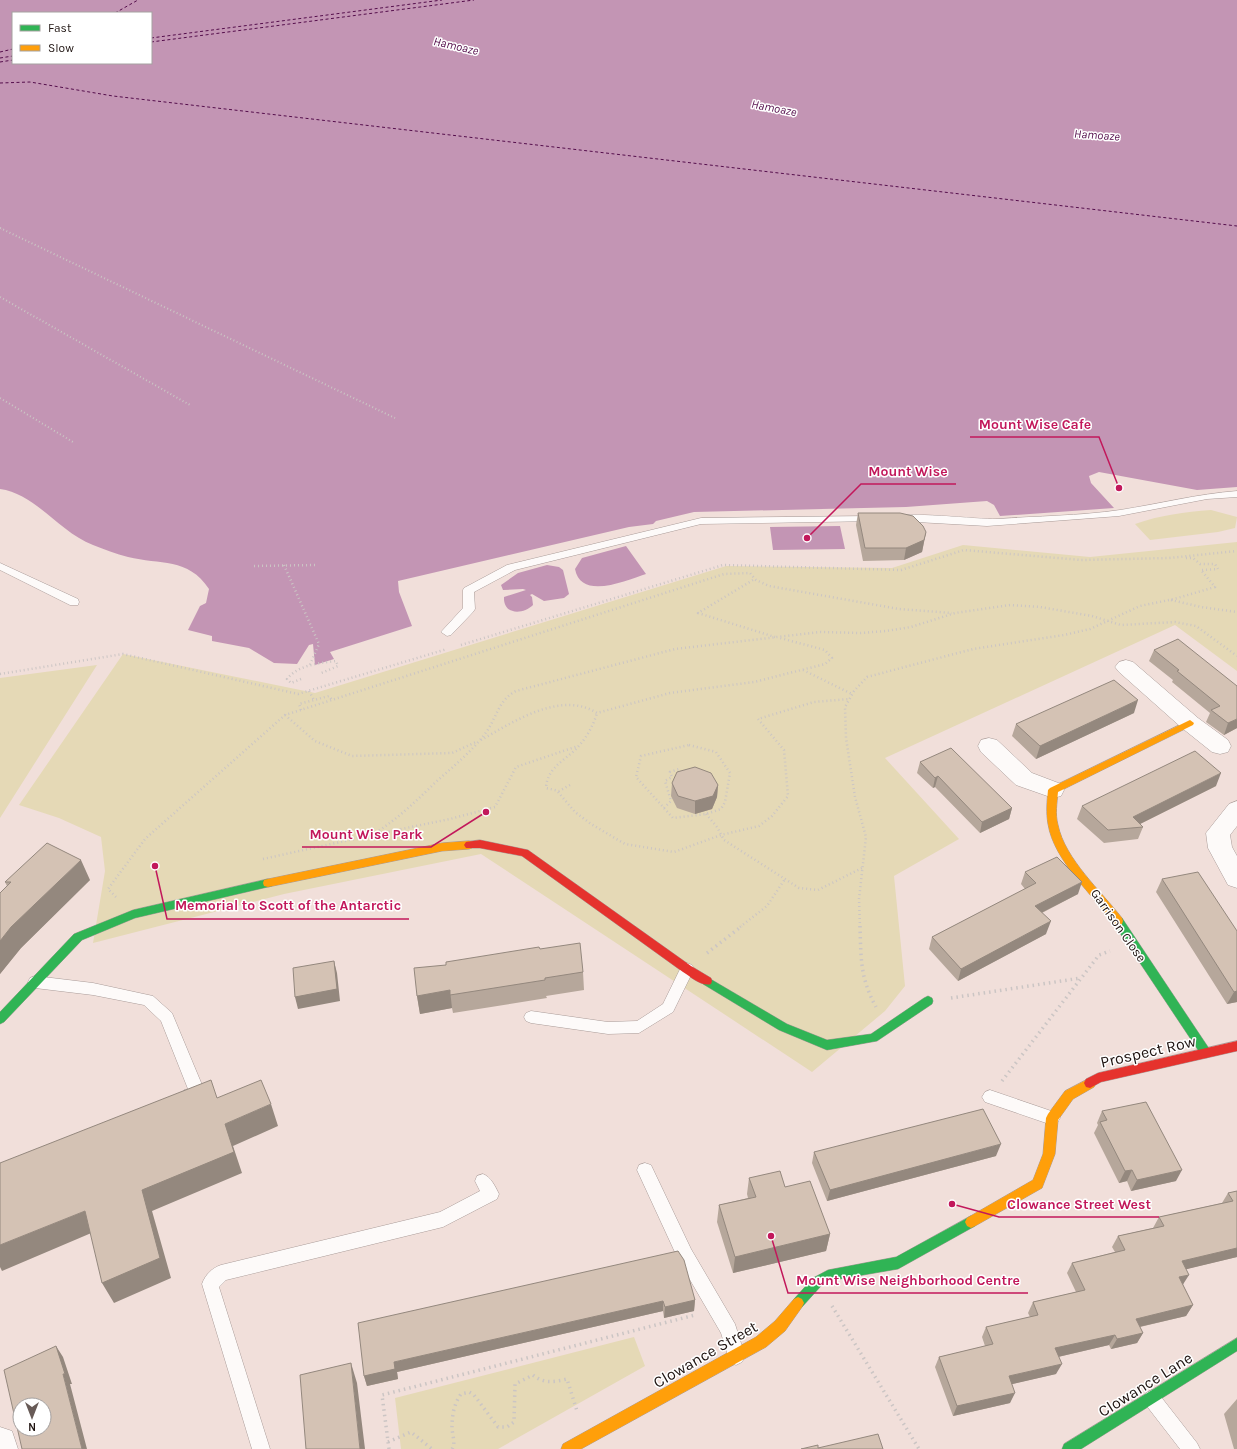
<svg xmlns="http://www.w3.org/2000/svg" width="1237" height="1449" font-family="Karla,sans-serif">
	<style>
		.green { fill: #e5d9b6 }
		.water { fill: #c395b4; fill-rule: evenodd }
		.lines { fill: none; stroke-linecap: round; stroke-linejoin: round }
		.ferry { stroke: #540d4b; stroke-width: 1; stroke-dasharray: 3 2.5; stroke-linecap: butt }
		.lane-casing { stroke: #aa9c99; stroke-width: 1 }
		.street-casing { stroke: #aa9c99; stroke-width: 1 }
		.fast-casing { stroke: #aa9c99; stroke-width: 1 }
		.slow-casing { stroke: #aa9c99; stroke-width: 1 }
		.jam-casing { stroke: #aa9c99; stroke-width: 1 }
		.path-far3 { stroke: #cbc5c4; stroke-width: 1.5; stroke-dasharray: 0.5 1.5; stroke-linecap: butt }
		.path-far2 { stroke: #cbc5c4; stroke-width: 2; stroke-dasharray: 1 2.5; stroke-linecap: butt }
		.path-far1 { stroke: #cbc5c4; stroke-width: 2.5; stroke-dasharray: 1 3; stroke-linecap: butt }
		.path { stroke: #cbc5c4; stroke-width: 3.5; stroke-dasharray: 1.5 4; stroke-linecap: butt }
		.lane { fill: #fdfaf9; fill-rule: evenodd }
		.street { fill: #fdfaf9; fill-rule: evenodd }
		.fast { fill: #30b455; fill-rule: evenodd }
		.slow { fill: #ff9f0a; fill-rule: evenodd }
		.jam { fill: #e5322d; fill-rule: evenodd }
		.wall { fill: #b6a79b }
		.shaded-wall { fill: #94887e }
		.building { fill: #d4c2b4; stroke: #94887e; fill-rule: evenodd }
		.labels { text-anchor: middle; stroke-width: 3; stroke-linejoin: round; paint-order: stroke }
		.far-water-label { font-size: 12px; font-style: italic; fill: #540d4b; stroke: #fff }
		.street-label { font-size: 13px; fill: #1f1411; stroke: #fff }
		.near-street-label { font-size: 16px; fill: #1f1411; stroke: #fff }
		.leader { fill: none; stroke: #c2185b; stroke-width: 1.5 }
		.callout-dot { fill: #c2185b; stroke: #fff; stroke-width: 1.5 }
		.callout-label { font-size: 14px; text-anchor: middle; font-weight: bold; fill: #c2185b; stroke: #fff; stroke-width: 3; stroke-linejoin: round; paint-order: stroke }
	</style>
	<rect width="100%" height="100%" fill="#f1dfda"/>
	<path class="green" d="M1211,510L1237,517L1235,528L1218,532L1150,540L1135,524C1160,515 1185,512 1211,510Z
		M1237,542V671L1175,625L885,758L959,839L894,876L905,986L885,1011L812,1072L481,854L284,894L93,943L105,871L101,837L59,818L19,805L123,654L315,693L726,566L892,568L963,545L1090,557Z
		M97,665L0,818V678Z
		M634,1337L645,1366L498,1449H401L395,1398Z"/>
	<path class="water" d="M0,0H1237V487L1197,490L1099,472L1089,476L1091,483L1114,508L1000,516L994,505L987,501L906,507L694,512L656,521L653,524L629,527L398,581L399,592L412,626L330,652L334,659L315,665L313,644L309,645L297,664L274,663L249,648L212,641V636L188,630L200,606L206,603L209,589C188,557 160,565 128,557C116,554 104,549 93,545C59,532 36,494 0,489ZM13,13H151V63H13Z
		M840,526L845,549L773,550L770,527Z
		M626,546L646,574C627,580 581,601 575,569L582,558Z
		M547,565L559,567L563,570L569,594L564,598L544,601L532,594L530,595L532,597L533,605C523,615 503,615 504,597L526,590L523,589L503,590L501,585L518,573Z"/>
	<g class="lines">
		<path class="ferry" d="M115,13L138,0
			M151,38L442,0
			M151,42L474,0
			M0,52L13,49
			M0,58L13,56
			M0,62L13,60
			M0,83L30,82L113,96L1237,226"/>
		<g class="lane-casing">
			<path id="lane" d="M1237,491V497L1207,499L1119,516L987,526L899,521L894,518C900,510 980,520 996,519C1037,516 1079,516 1120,510C1159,504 1197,494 1237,491Z
				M873,516L877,517L878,519L877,521L701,524L515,570L474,592L475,609L473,612L451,635L447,636L441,632L463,608V590L464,588L507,565L701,518Z
				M0,563L78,599L79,602L78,605H70L0,570Z
				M687,963L692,965L694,969L673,1012L639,1033L608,1034L531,1023L526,1021L524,1017L526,1013L531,1011L608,1022L637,1021L663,1004L682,965Z
				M35,976L93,983L153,996L172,1013L205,1092L202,1097L189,1102L184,1100L181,1095L184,1090L188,1089L161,1021L144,1005L93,995L35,988L30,986L28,982L30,978Z
				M990,1090L1057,1113L1060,1118L1057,1123L1052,1125L985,1102L982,1097L985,1092Z
				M645,1163L651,1165L691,1249L735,1324L745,1356L742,1362L736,1365L730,1362L721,1333L679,1261L637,1170L639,1165Z
				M483,1174C491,1177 495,1186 499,1194L497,1199L443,1227L226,1280L219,1287L270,1449H252L202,1284C205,1275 212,1268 221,1265L440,1212L480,1191L475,1181L477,1176Z
				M1152,1390L1158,1393L1197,1443L1200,1449H1180L1146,1405L1143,1399L1146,1393Z"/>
		</g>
		<g class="street-casing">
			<path id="street" d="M1126,660L1133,662L1198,718L1228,740L1231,746L1228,752L1220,754L1212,752L1182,728L1119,672L1115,667L1119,662Z
				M989,738L997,740L1032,773L1061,784L1064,790L1061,796L1053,798L1016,785L981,752L978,746L981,740Z
				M1237,801V826L1230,835L1232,847L1237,856V888L1228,885L1208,848L1206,833L1229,804Z
				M0,1427L12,1431L18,1449H0Z"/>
		</g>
		<g class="fast-casing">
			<path id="fast" d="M268,879L272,880L273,883L272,886L135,918L82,940L4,1022L0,1024V1012L74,934L133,910Z
				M1118,917L1122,918L1212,1053L1210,1056L1206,1058L1202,1056L1114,924L1113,921L1114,918Z
				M707,977L787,1024L827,1040L871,1034L924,998L928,996L932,998L933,1001L932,1004L877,1041L827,1050L779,1030L703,984L702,981L703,978Z
				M971,1216L975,1218L977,1222L975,1226L898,1269L834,1280L821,1286L802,1307L798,1309L794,1307L792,1303L794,1299L813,1278L828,1270L896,1257Z
				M1237,1338V1351L1081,1449H1062L1064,1444Z"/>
		</g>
		<g class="slow-casing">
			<path id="slow" d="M1190,720L1194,723L1193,725L1058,792C1057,803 1055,814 1058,825C1065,859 1101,891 1122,918L1123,921L1122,924L1118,925L1114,924C1093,895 1054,861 1048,824C1046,813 1047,801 1048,790L1050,788Z
				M469,841L472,842L474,845L472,848L469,849L442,851L268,887L264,886L263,883L264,880L268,879L442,843Z
				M1090,1078L1094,1079L1096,1083L1094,1087L1073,1099L1058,1120L1055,1154L1042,1188L975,1226L971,1228L967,1226L965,1222L967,1218L1033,1180L1043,1154L1046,1118L1048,1114L1065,1091Z
				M798,1297L802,1299L804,1303L802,1307L785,1331L766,1347L581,1449H561L563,1444L756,1337L775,1321L794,1299Z"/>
		</g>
		<g class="jam-casing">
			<path id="jam" d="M480,840L528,850L691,966L711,978L712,981L711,984C702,987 691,977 683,972L522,856L480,848H466L464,845L466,842Z
				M1237,1041V1051L1101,1082L1090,1088L1086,1087L1084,1083L1086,1079L1098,1073Z"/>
		</g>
		<path class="path-far3" d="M0,228L2,229"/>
		<path class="path-far2" d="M0,228L395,418
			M0,297L190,405
			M0,398L73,442"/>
		<path class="path-far1" d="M284,565L319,644L309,667
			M254,566L316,565
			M753,580L698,613L775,637
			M1171,600L1201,607L1237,612
			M461,645L723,565L901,570L964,550L1081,560L1169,558L1237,551
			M803,670L852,694
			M0,674L123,654L298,694L447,649
			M301,679L291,683L287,679C298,665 319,663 336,661L338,666L319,674
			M309,691L314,700
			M301,710L299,704L329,696L332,700
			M285,715L315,741L352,756L452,753L476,742
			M481,740C513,722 561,690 597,713L670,693L754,682L825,664L832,658L825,650L780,638
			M689,745L716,752L730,773L725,802L721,809L706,814L673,818L636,777L641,756Z
			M570,785L559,791L546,788C547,769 562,762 575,750C585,740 593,727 597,713
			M558,792L575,812L591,824L625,844L674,852L721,835L759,826L772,816L788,796L784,750L758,719L814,702L849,699
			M664,808L671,801L665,781L672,777L670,772L679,769L681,774
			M706,814L717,827L724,840L799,888L818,890L862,868
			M377,834L450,819L495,807L516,767L578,746
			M263,859L372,835C397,820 417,800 438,780C454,766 471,752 484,735C497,719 497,701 516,691L675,649L820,632L861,633L886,631L911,627L955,613L1010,605L1040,607L1092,616L1121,625L1175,622L1196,626L1237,656
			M116,897L108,889L145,839L285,715L724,574L750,573L756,580L769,586L899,609L952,613
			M740,927L767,906L785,879
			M860,927L859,899L866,837L855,797L846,738L845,707L854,691L867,677L973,649L1064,635L1090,629L1140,606L1174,599L1215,587L1201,570L1218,569L1215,564H1200L1193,558H1183"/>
		<path class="path" d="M860,926C861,958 860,978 876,1007
			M707,953L742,926
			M951,998L1081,978
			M1002,1081L1099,955L1110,951
			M832,1306L919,1449
			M388,1442L411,1432L432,1449
			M389,1449L382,1395L695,1315
			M452,1449C456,1444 452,1434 452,1427C452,1415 454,1404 461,1394L469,1392L474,1395L498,1427H507L514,1422L515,1384L533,1375C544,1384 554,1382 567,1379L577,1411"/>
		<use href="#lane" class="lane"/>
		<use href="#street" class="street"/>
		<use href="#fast" class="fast"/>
		<use href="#slow" class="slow"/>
		<use href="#jam" class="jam"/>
	</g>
	<path class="wall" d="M858,513L926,532L922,552L904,560L863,561L856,525Z
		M1178,639L1237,728L1224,735L1206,722L1210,713L1172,682L1173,680L1149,661L1154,650Z
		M1134,713L1036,759L1012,736L1016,724Z
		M920,762L1012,808L1009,819L980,833L935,787L933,788L917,773Z
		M672,783L718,785L717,797L712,809L695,814L677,808L671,796Z
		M1216,786L1140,824L1143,827L1138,839L1104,843L1077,819L1082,806Z
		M1025,872L1078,894L1042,913L1046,934L958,981L929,949L932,937L1025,889L1021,884Z
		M1162,879L1237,931V1002L1227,1004L1156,892Z
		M90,880L21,948L0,974V893L7,886L5,882Z
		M540,949L583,972L584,990L546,996L547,998L453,1013L452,1008L420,1014L417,996L446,965Z
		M1102,1111L1176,1181L1131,1191L1127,1181L1119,1183L1094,1133L1098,1125L1097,1123Z
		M814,1152L996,1156L827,1201L812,1163Z
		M749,1178L785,1187L830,1234L826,1251L733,1273L717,1222L719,1205L748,1198L747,1194Z
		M1237,1191V1257L1186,1269L1183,1285L1193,1305L1186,1316L1140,1327L1143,1333L1137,1343L1111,1349L1109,1345L1058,1357L1056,1374L1012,1384L1010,1403L953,1416L935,1367L939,1357L985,1346L982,1337L986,1327L1030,1317L1028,1313L1033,1302L1076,1292L1067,1273L1072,1263L1115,1252L1112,1247L1118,1236L1153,1228L1159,1217L1222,1203L1228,1193Z
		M678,1251L695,1300L694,1311L664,1318L663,1311L397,1372L398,1379L367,1386L364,1376Z
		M1237,1399V1449H1234L1224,1414Z"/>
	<path class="shaded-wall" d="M926,532L922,552L904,560L906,548Z
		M1138,700L1134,713L1036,759L1040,746Z
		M1237,719V728L1224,735L1228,723Z
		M1221,773L1216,786L1132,828L1133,817Z
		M938,776L935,787L933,788L935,778Z
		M718,785L717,797L712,809L695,814V801Z
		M1012,808L1009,819L980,833L982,822Z
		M81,860L90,880L21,948L0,974V941L11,927Z
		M1082,882L1078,894L1031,918L1035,906Z
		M1051,921L1046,934L958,981L961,969Z
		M334,961L337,973L340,1001L298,1009L295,997Z
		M450,990L452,1008L420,1014L417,996Z
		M1237,991V1002L1227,1004L1234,992Z
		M271,1104L278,1126L233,1146L242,1173L152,1211L171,1278L114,1303L102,1283L142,1190L225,1124Z
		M1001,1144L996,1156L827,1201L830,1190Z
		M1132,1170L1127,1181L1119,1183L1125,1171Z
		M1182,1170L1176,1181L1131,1191L1137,1180Z
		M85,1211L96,1231L2,1271L0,1267V1245Z
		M830,1234L826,1251L733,1273L735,1257Z
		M1237,1248V1257L1175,1272L1182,1261Z
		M1189,1275L1182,1286L1179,1277Z
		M695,1300L694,1311L664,1318L665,1307Z
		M663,1301V1311L397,1372L398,1379L367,1386L364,1376L394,1362Z
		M1193,1305L1186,1316L1130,1329L1136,1319Z
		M1143,1333L1137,1343L1111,1349L1117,1339Z
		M1115,1335L1109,1345L1049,1359L1055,1348Z
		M56,1346L63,1357L72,1384H70L87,1449H82Z
		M351,1363L357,1383L365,1449H360Z
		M1062,1364L1056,1374L1004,1386L1009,1376Z
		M1015,1393L1010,1403L953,1416L957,1406Z"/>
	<path class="building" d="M858,513H900L913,516L923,526L926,532L924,540L906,548H865Z
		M1178,639L1237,686V719L1228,723L1211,710L1220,706L1177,671L1179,670L1154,650Z
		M1114,680L1138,700L1040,746L1016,724Z
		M951,748L1012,808L982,822L938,776L935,778L920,762Z
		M1195,751L1221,773L1133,817L1143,827L1108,830L1082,806Z
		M695,767L711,773L718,785L713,796L695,801L678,796L672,783L677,772Z
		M47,843L81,860L11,927L0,941V893L11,882H5Z
		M1057,857L1082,882L1035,906L1051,921L961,969L932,937L1036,883L1025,872Z
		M1198,872L1237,931V991L1234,992L1162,879Z
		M580,943L583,972L545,978V980L450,995V990L417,996L414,968L446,965V962L539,947L540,949Z
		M334,961L337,989L295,997L293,968Z
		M211,1080L217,1098L261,1080L271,1104L225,1124L234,1152L142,1190L160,1258L102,1283L85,1211L0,1245V1163Z
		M1146,1102L1182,1170L1137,1180L1132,1170L1125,1171L1100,1122L1107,1120L1102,1111Z
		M983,1109L1001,1144L830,1190L814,1152Z
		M780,1171L785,1187L810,1181L830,1234L735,1257L719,1205L756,1197L749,1178Z
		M1237,1191V1248L1182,1261L1189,1275L1179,1277L1193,1305L1136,1319L1143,1333L1117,1339L1115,1335L1055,1348L1062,1364L1009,1376L1015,1393L957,1406L939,1357L993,1344L986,1327L1038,1315L1033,1302L1085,1290L1072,1263L1125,1250L1118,1236L1164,1226L1159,1217L1233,1201L1228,1193Z
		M678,1251L684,1260L695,1300L665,1307L663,1301L394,1362L395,1369L364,1376L358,1323Z
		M56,1346L65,1374H63L82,1449H22L4,1370ZM20,1405H44V1429H20Z
		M351,1363L360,1449H306L300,1375Z
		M878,1434L883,1449H801L818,1445V1448Z"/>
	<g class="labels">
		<g class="far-water-label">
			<text transform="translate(456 46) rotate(13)" y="4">Hamoaze</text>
			<text transform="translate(774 108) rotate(11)" y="4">Hamoaze</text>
			<text transform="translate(1097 135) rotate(4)" y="4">Hamoaze</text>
		</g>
		<g class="street-label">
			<text transform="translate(1119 925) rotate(55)" y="5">Garrison Close</text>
		</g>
		<g class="near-street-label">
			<text transform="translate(1148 1051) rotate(-13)" y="6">Prospect Row</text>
			<text transform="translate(705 1354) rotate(-30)" y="6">Clowance Street</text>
			<text transform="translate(1145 1384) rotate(-32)" y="6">Clowance Lane</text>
		</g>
	</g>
	<path class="leader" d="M1119 488L1099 437H970M807 538L861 484H956M486 812L431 847H302M155 866L167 919H409M952 1204L999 1217H1159M771 1236L788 1293H1028"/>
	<g class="callout-dot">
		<circle cx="1119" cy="488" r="4"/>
		<circle cx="807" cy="538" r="4"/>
		<circle cx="486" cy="812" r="4"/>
		<circle cx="155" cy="866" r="4"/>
		<circle cx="952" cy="1204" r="4"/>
		<circle cx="771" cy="1236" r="4"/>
	</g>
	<g class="callout-label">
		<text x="1035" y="429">Mount Wise Cafe</text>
		<text x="908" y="476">Mount Wise</text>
		<text x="366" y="839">Mount Wise Park</text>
		<text x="288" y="910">Memorial to Scott of the Antarctic</text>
		<text x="1079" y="1209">Clowance Street West</text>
		<text x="908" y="1285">Mount Wise Neighborhood Centre</text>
	</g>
	<rect x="12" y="12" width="140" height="52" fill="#ffffff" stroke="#a5a1a0"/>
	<rect x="20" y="25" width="20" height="6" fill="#30b455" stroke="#a5a1a0"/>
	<text x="48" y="32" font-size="12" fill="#1f1411">Fast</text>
	<rect x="20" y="45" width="20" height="6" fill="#ff9f0a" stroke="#a5a1a0"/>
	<text x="48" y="52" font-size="12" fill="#1f1411">Slow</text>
	<g transform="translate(32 1417) rotate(180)"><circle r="19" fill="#ffffff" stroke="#a5a1a0"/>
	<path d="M0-3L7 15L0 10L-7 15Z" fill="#685b57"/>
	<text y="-6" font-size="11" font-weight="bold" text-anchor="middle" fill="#1f1411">N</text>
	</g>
</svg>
